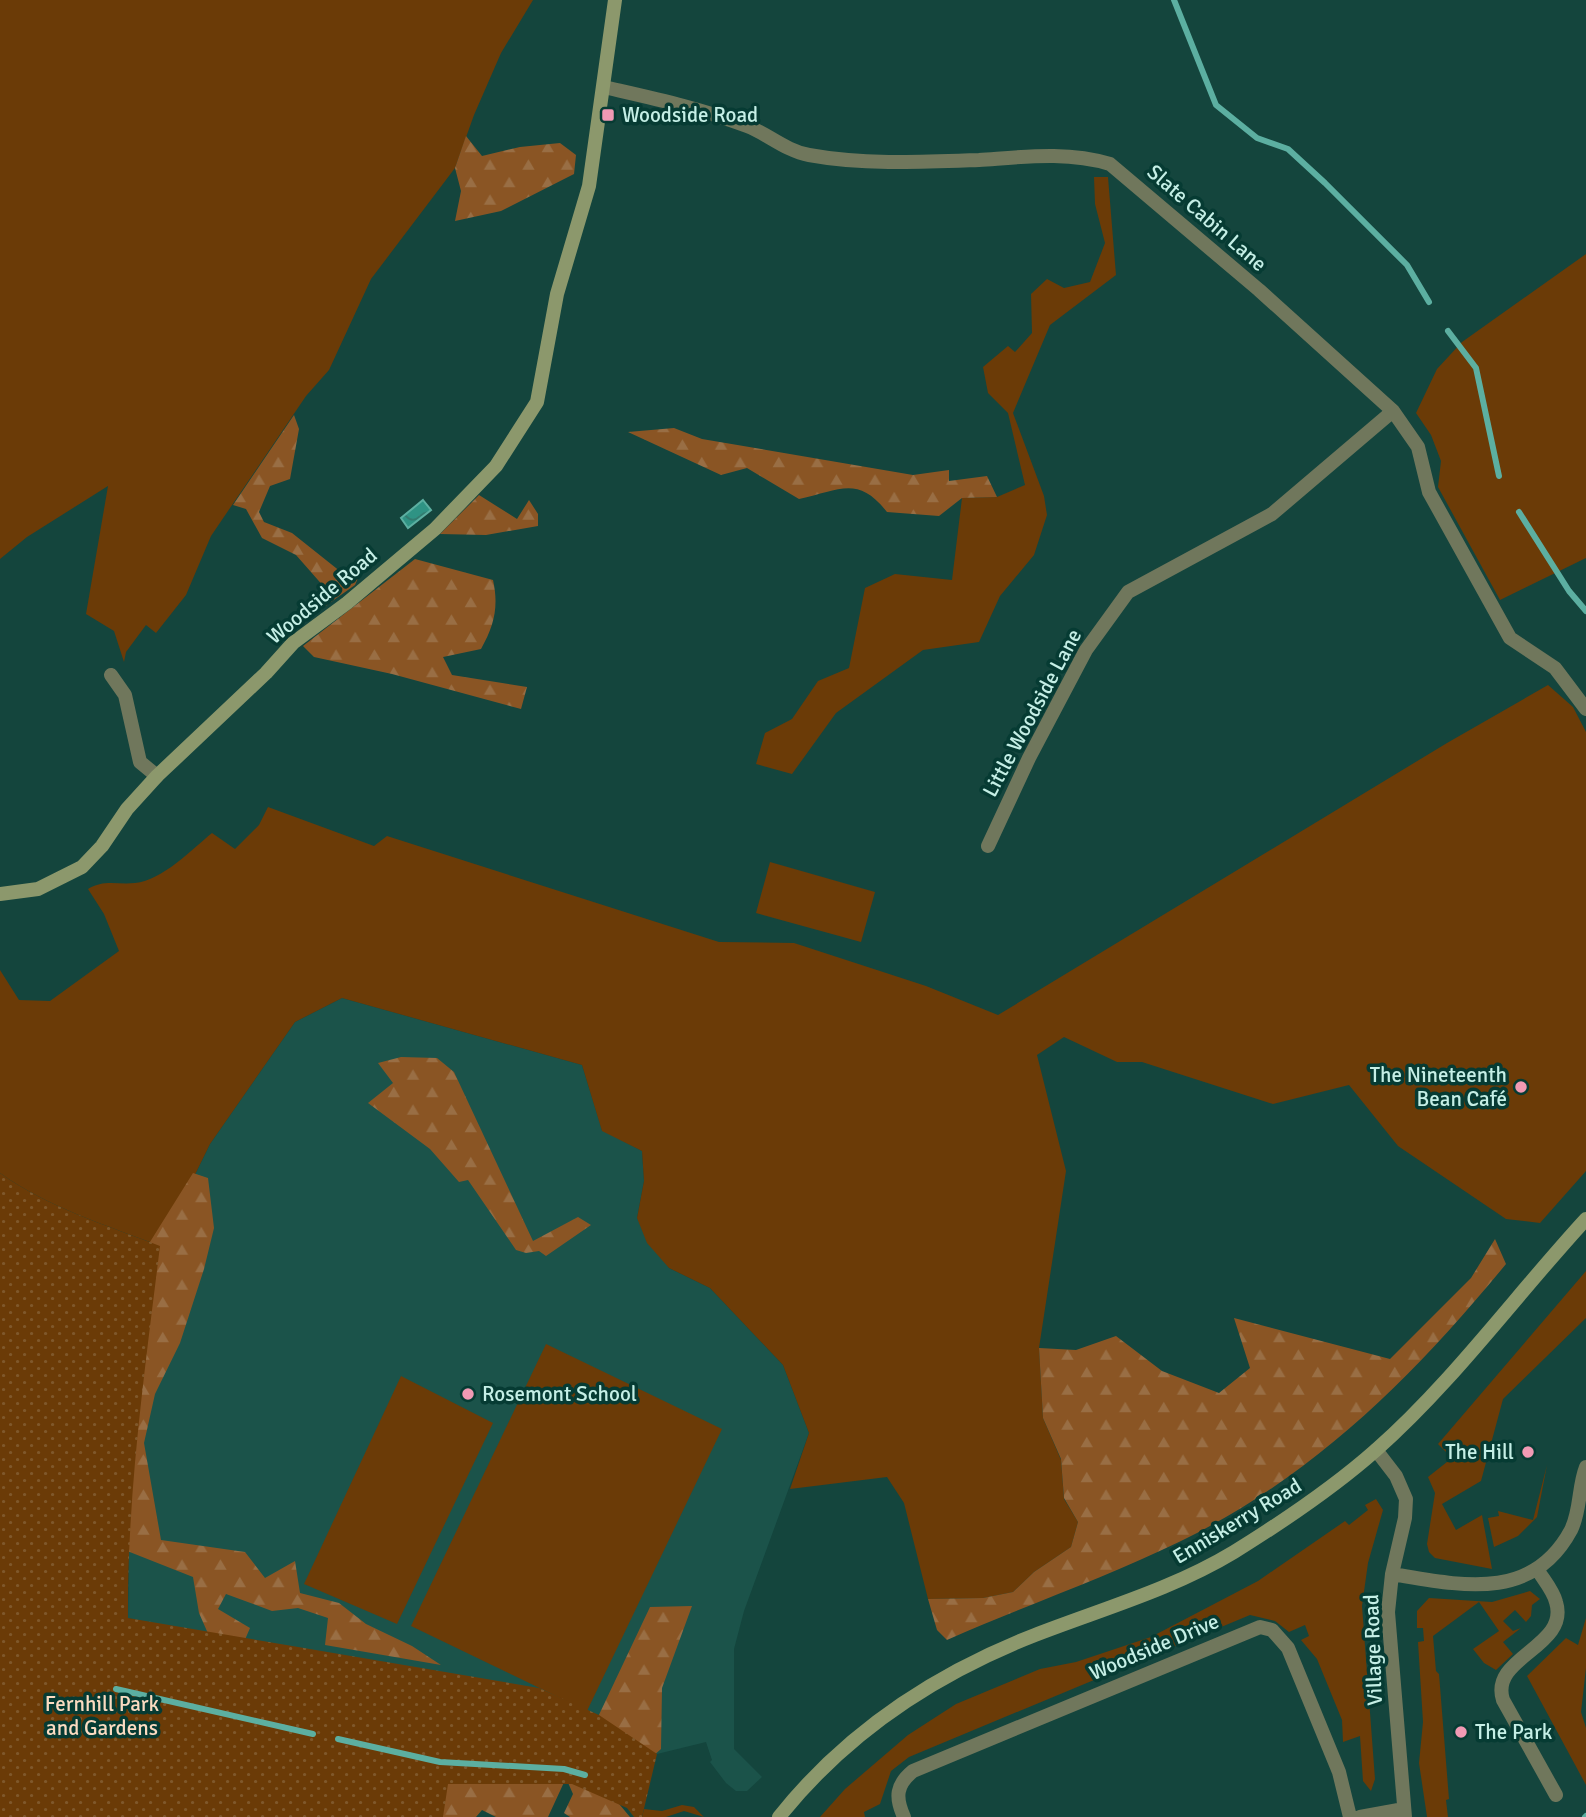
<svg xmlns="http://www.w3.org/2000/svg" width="1586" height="1817" font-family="Signika,sans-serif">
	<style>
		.built { fill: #1b534a }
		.grass { fill: #6b3b07 }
		.forest { fill: url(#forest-firs) }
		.park { fill: url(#park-dots) }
		.water { fill: url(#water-waves); stroke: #5cafa1; stroke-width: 2 }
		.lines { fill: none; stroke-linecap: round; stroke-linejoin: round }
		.stream { stroke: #5cafa1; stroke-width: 6 }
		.street { stroke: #70775c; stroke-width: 14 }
		.secondary { stroke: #8c986c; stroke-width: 14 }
		.poi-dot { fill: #f19ab4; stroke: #063b33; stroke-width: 2.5 }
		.labels { text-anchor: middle; stroke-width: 7; stroke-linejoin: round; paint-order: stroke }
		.poi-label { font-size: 21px; fill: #c5efe6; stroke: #063b33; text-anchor: start }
		.street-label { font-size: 21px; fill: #c5efe6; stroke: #063b33 }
		.park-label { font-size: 21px; fill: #fbdbc1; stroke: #063b33 }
	</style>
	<defs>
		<pattern id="forest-firs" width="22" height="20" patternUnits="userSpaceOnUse" patternTransform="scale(1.75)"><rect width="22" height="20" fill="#8a5524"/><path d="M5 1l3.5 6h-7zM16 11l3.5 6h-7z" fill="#996e44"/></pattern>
		<pattern id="park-dots" width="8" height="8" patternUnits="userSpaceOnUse" patternTransform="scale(1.75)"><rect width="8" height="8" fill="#6b3b07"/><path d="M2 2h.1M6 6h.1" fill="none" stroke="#7f582b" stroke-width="1.8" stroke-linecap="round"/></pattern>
		<pattern id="water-waves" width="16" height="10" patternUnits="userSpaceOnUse" patternTransform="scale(1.75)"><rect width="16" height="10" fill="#2f9384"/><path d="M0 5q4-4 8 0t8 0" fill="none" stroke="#33796e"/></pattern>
	</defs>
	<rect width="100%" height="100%" fill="#14453d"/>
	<path class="built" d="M342,998L582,1065L602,1130L642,1151L644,1181L637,1218L669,1268L710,1288L783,1365L809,1433L744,1611L734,1649V1749L762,1777L747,1791H736L726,1783L710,1762L712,1760L706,1742L657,1754L599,1715L128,1618L129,1552L142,1391L160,1246L210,1144L295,1022Z"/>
	<path class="grass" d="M0,0H533L501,53L474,115L455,168L371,279L329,370L306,396L211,536L186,595L156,633L146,625L126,652L124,662L114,631L86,614L108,486L27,537L0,559Z
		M1094,177H1108L1116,275L1050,325L1013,413L1044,496L1047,515L1034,555L1000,596L979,642L923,650L836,713L792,774L756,764L765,733L792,719L818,681L849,668L865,588L895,574L952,580L962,498L997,497L1025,485L1008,413L988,393L983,367L1008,346L1015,352L1032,333L1031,294L1047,279L1064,288L1090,282L1105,243L1095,204Z
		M1586,254V558L1500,600L1438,487L1441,461L1431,435L1416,413L1437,369L1462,342Z
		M1548,685L1573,707L1586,732V1171L1540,1223L1506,1219L1398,1146L1349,1085L1273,1104L1142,1062H1117L1064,1037L1037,1055L1066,1171L1039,1348L1043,1418L1061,1460L1064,1499L1078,1522L1071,1547L1034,1572L1013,1592L983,1598L928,1599L904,1503L887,1477L790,1489L809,1433L783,1365L710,1288L669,1268L647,1243L637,1218L644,1181L642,1151L602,1131L582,1065L342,998L295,1022L210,1144L160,1246C106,1225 47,1207 0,1173V970L19,1000L50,1001L119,951L104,914L88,889C104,879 117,885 135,883C163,880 191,850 212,833L235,849L259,825L268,807L374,846L387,836L719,942L794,943L926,986L998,1015L1447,743Z
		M770,862L875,892L861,942L756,913Z
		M1586,1271V1318L1503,1399L1481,1481L1442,1504L1456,1530L1482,1515L1492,1569L1435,1558L1429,1552L1427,1544L1435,1493L1428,1477L1452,1458L1438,1444Z
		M546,1344L722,1429L587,1711L411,1626Z
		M401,1376L493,1423L397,1624L304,1584Z
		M1547,1465L1537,1517L1518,1536L1494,1547L1488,1518L1499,1516L1498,1511L1533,1520Z
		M1376,1499L1383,1510L1368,1563L1362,1606L1375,1779L1371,1791L1363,1781L1360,1736L1343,1742L1342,1720L1317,1659L1301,1640L1309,1636L1305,1625L1289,1632L1275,1621L1250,1615L909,1757L891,1771L880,1804L864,1812L865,1817H820L845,1789L908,1735L956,1704L1040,1669L1076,1662L1151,1637L1258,1581L1345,1521L1349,1525L1368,1510L1365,1505Z
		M1530,1591L1540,1599L1532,1605L1531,1616L1526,1622L1515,1610L1503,1621L1513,1631L1521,1628L1503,1642L1513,1654L1496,1670L1484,1663L1473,1649L1499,1631L1479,1602L1433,1636L1436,1671L1439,1674L1449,1799L1446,1800L1448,1817H1427L1419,1763L1423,1722L1418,1642L1424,1641L1423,1628H1417V1611L1429,1598L1492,1602Z
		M1586,1618V1668L1581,1712L1586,1728V1785L1527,1676L1566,1638L1578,1645Z
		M682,1805L694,1807L704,1817L684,1811L666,1817H642L644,1809L662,1811Z"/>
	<path class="forest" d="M466,136L482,156L520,147L560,143L576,155L574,174L501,211L455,221L461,191L455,168Z
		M294,415L299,429L290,479L270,486L259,512L264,522L292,533L341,572L361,571L355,585L307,619V611L325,588L296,555L262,538L246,509L233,505Z
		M674,428L702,439L913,475L949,470V481L987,476L997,497L962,498L939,516L887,512C858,475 840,490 799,499L747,468L721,475L628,432Z
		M479,495L517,519L529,500L538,514V526L486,535L440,534Z
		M415,559L493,580C499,607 494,626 481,649L443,657L452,675L527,687L521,709L392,674L314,657L303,646Z
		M401,1057L437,1058L454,1072L533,1241L578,1217L591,1225L546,1256L539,1251L526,1253L516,1250L468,1180L459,1182L430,1149L368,1103L393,1083L378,1063Z
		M193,1173L208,1178L214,1228L204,1269L180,1343L155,1394L144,1443L161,1540L245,1552L265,1578L295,1561L300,1593L339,1603L366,1624L412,1646L441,1665L325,1645L328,1618L298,1608L272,1611L226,1594L218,1609L250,1628L228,1679L199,1613L193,1577L112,1545L145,1250Z
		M1495,1239L1506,1264C1414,1376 1314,1476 1181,1541C1105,1578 1024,1606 947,1640L937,1630L928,1599L983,1598L1013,1592L1034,1572L1071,1547L1078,1522L1064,1498L1061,1459L1043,1418L1039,1348L1076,1350L1116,1336L1162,1371L1219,1393L1250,1368L1234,1318L1390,1359L1471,1278Z
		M692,1606L662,1688L661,1749L632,1775L597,1719L650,1607Z
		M393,1747L449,1759L554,1764L599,1780L630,1817H570L564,1813L573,1794L566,1778L548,1817H496L482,1810L476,1817H322L331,1778L359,1781L337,1757L374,1768L396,1779Z"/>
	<path class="park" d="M0,1173C47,1207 106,1225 160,1246C145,1369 127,1494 128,1618L539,1688L599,1715L657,1754L642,1817H634L627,1808L572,1784H448L443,1817H0Z"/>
	<path class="water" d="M423,500L431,510L408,528L401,518Z"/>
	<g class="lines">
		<path class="stream" d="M1174,0L1216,105L1257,138L1288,149L1325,183L1407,265L1429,302
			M1448,331L1476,368L1499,476
			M1519,512L1569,591L1586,611
			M116,1689L313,1734
			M338,1739L440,1762L564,1769L585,1775
			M1585,1817L1586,1816"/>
		<path class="street" d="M604,87C652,98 700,108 747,126C768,134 786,151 809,155C863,165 924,162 979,160C1023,157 1067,151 1110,164L1259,290L1393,411L1418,447L1429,492L1510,638L1555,668L1586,709
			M111,675L125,695L140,762L157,776
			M988,846L1029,758L1086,650L1128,592L1272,514L1393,411
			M1376,1450L1396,1476L1406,1499L1405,1518L1392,1574L1388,1612L1405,1817
			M1537,1569C1543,1579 1553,1590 1556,1602C1570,1647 1489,1657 1503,1700L1556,1795
			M1392,1574C1459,1585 1532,1603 1571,1530C1581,1510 1578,1487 1586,1467
			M904,1817C895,1797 896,1785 913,1771L1260,1627L1272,1630L1288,1648L1339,1772L1350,1817
			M1360,1817L1404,1809"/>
		<path class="secondary" d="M0,894L38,889L82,867L102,846L127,809L157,776L266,673L293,643L347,603L435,529L496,466L537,402L557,294L589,186L615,0
			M779,1817C846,1733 935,1674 1035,1635C1102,1609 1173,1589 1234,1552C1284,1521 1332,1489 1376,1450C1453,1382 1516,1295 1586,1219"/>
	</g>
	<g class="poi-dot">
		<rect x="601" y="108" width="14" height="14" rx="3.5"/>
		<circle cx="1521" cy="1087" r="7"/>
		<circle cx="468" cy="1394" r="7"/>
		<circle cx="1528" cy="1452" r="7"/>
		<circle cx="1461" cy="1732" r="7"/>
	</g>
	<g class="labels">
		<g class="poi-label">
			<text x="622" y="122">Woodside Road</text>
			<text x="1507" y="1082" text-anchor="end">The Nineteenth<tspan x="1507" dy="24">Bean Café</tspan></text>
			<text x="482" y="1401">Rosemont School</text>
			<text x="1514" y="1459" text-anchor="end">The Hill</text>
			<text x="1475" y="1739">The Park</text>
		</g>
		<g class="street-label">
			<text transform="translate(1207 218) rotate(41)" y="7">Slate Cabin Lane</text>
			<text transform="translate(322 596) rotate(-40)" y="7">Woodside Road</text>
			<text transform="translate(1032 713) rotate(-62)" y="7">Little Woodside Lane</text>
			<text transform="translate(1237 1521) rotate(-31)" y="7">Enniskerry Road</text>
			<text transform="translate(1154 1647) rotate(-23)" y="7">Woodside Drive</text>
			<text transform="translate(1373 1650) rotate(-92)" y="7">Village Road</text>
		</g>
		<g class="park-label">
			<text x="102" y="1711">Fernhill Park<tspan x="102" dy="24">and Gardens</tspan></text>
		</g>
	</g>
</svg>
